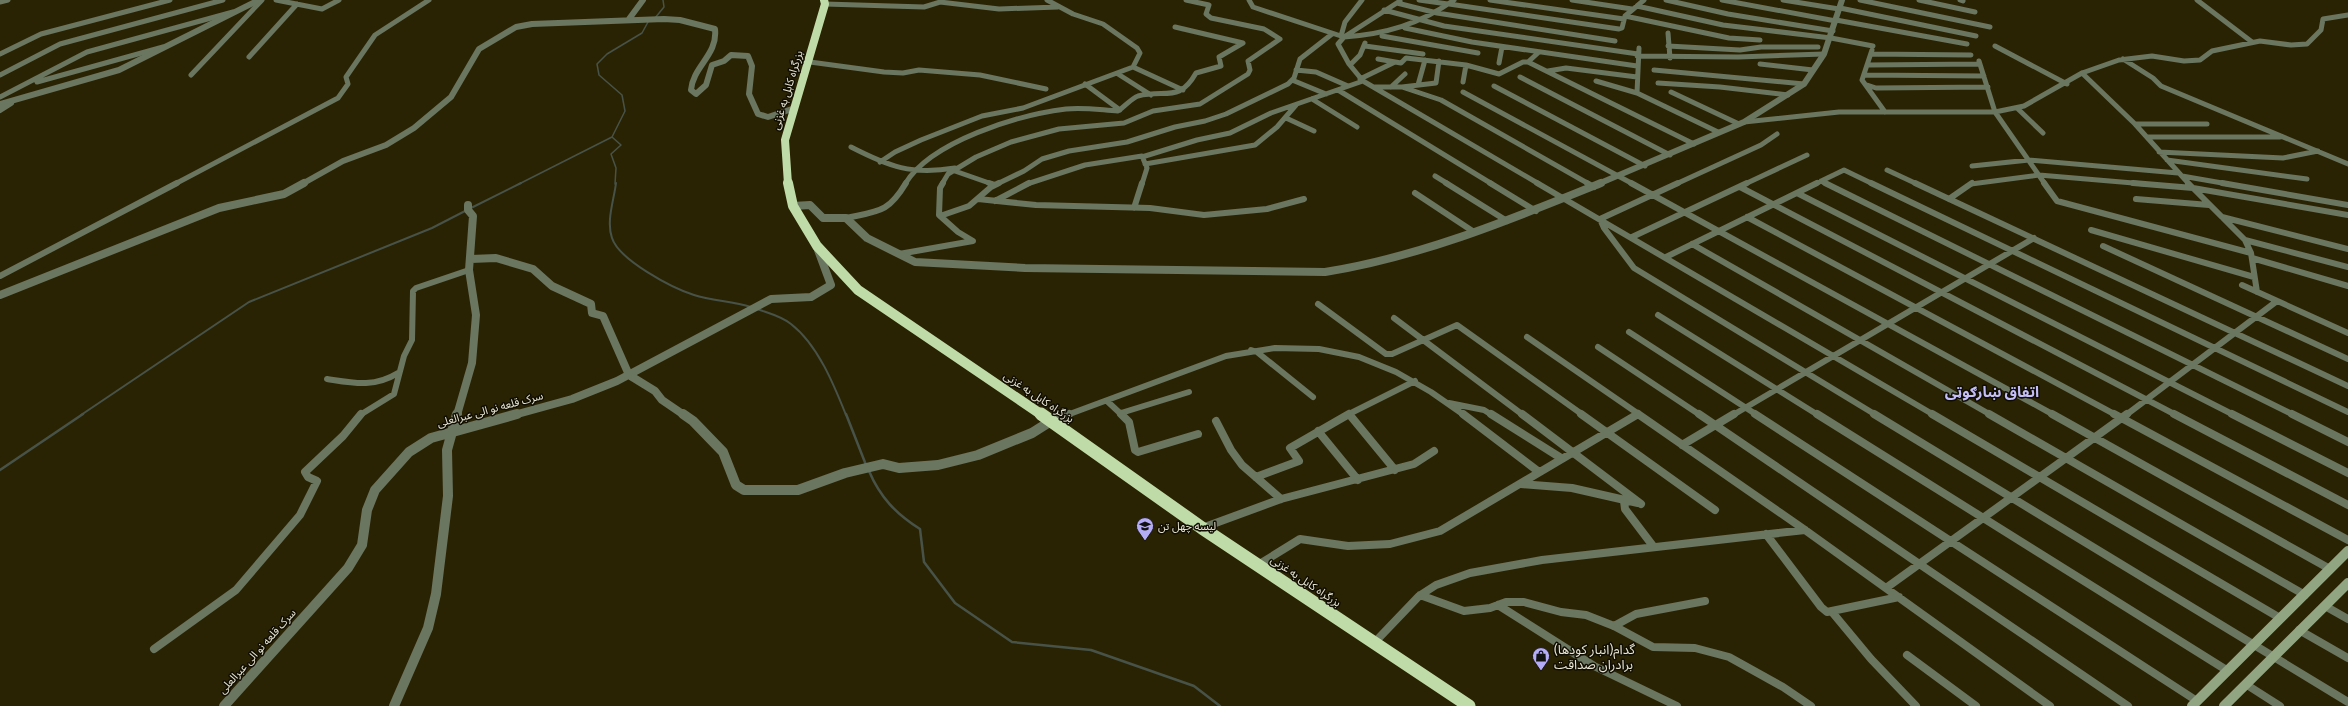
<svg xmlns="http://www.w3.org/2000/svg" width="2348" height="706" font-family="'Fira Sans Condensed','Noto Sans Arabic',sans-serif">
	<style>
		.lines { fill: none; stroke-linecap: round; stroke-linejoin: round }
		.stream-far2 { stroke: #475348; stroke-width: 1.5 }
		.stream-far1 { stroke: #475348; stroke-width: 2 }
		.stream { stroke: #475348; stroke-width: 2.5 }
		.minor-far2 { stroke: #6a7660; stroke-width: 5 }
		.minor-far1 { stroke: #6a7660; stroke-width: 6 }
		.minor { stroke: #6a7660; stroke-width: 8 }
		.tertiary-far2 { stroke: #6a7660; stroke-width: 6 }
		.tertiary-far1 { stroke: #6a7660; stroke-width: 8 }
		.tertiary { stroke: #6a7660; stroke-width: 10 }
		.secondary { stroke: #92a582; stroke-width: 10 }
		.trunk-far2 { stroke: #bfdba8; stroke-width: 8 }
		.trunk-far1 { stroke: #bfdba8; stroke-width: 10 }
		.trunk { stroke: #bfdba8; stroke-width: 13 }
		.labels { text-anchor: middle; stroke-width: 3; stroke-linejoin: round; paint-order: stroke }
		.street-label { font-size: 11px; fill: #e9e5d3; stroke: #100d02 }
		.poi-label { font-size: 11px; fill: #e9e5d3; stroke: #100d02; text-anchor: start }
		.near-poi-label { font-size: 13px; fill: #e9e5d3; stroke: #100d02; text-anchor: start }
		.district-label { font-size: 15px; font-weight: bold; fill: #c3bef7; stroke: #100d02 }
	</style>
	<rect width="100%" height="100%" fill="#2a2303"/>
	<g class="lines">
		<path class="stream-far2" d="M655,18L664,7L663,0
			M612,137L621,145L611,154L616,168L615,184
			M519,184L612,137L625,111L622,95L599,75L597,64L607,54L642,33L648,22"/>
		<path class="stream-far1" d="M616,183C614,200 606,221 612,238C619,260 672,288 694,295C712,301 732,301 751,307
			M471,208L521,183
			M757,309C768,313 781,316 791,324C818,345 834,385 846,415
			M81,415L249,302L432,228L467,210"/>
		<path class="stream" d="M846,414L866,465
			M0,470L83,414
			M869,471C880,497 896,514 920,529L924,562L955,603L1012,642L1091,650L1194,686L1220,706"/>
		<path class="minor-far2" d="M276,0L322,9L339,0
			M1249,0L1253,7L1344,37L1400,1
			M1419,0L1448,4
			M1454,0C1420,24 1386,34 1344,37L1338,44L1349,64L1363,81L1539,184
			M1490,0L1624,19
			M1572,0L1632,9
			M1666,0L1728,14L1833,31
			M1722,0L1836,21
			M1783,0L1839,9
			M1860,0L1990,27
			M1919,0L1975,12
			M1960,0L1963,1
			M2197,0L2252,42
			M0,2L8,0
			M1397,3L1437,13L1615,41
			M825,4L924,7L940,2L999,9L1058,7
			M1449,4L1619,29L1622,28L1625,16L1644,0
			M1637,6L1723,25L1831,38L1873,46
			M1840,8L1976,36
			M1384,10L1444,26L1638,54
			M1625,16L1729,38L1760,40
			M1836,20L1967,44
			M1405,28L1472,42L1637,66
			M1668,33L1670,58
			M1341,36L1345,22L1362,0
			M1382,36L1478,53
			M1365,46L1423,54
			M1668,46L1740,50L1761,47H1818
			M1995,46L2067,84
			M1872,50L1862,80L1885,112
			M0,54L41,34L170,0
			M1871,54L1971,55
			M1637,56L1738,57L1824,54
			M249,57L297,4
			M1378,59L1401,63L1406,58L1466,65L1499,74L1523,62H1528L1694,144
			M2123,59L2153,78L2161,86L2348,164
			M1979,61L1995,112
			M810,62L884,72L903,73L919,70L980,75L1046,89
			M1528,62L1539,52
			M1499,63L1502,47
			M1760,64L1813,70
			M1350,65L1360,55L1365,43
			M1868,65L1980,64
			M1133,67L1183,90
			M1296,70L1316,72L1348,86
			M1654,70L1804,84
			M1548,71L1566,68L1637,77
			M2082,73L2135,124L2189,184
			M1118,74L1151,95
			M0,75L60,44L223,0
			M191,75L262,0
			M1864,75L1984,76
			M1520,77L1670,155
			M1360,79L1395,62
			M1292,80L1326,94
			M1596,81L1637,93L1718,132
			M37,82L163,47
			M1463,82L1466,65
			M1658,83L1720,87L1788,95
			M1085,84L1120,110
			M1418,85L1425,60
			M1867,85L1876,88L1988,87
			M1494,86L1645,166
			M1375,87H1402L1441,100L1589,184
			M1391,87L1405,74
			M1402,87L1436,83L1439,61
			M1338,90L1492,184
			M1463,92L1633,184
			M1671,92L1739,124
			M1637,93L1639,48
			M0,97L87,52L233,12
			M1312,99L1357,127
			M2017,108L2043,133
			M1995,112L2045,184
			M1286,118L1314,131
			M1744,122L1839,112H1995L2024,106L2082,73L2119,60L2152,56L2184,61L2200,60L2212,51L2260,41L2291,45L2307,44L2321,30L2323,19L2348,15
			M2135,124H2207
			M2147,137H2280
			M851,147C890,167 911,175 955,168
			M2159,152L2283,158L2318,151
			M1142,157L1197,140L1230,133L1271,113L1363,81
			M2167,160L2307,179
			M880,162L895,152L921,140L982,116L1023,108L1133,67L1140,53L1137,48L1103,24L1073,14L1047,0
			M1145,164L1255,145L1277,127L1296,105
			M1972,166L2029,160L2178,173
			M952,170L992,184
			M1887,170L1917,184
			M1435,176L1448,184
			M2182,176L2228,184
			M1821,181L1827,184
			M175,184L338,98L348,84L346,77L375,35L429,0
			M905,184C931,141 1018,115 1066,109C1083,107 1101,110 1118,111C1124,107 1132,98 1138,96C1166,89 1179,103 1196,73L1221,66L1219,57L1243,43L1175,27
			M942,184L948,174L976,157L1011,142L1059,129L1124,123L1153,111L1200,104L1248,74L1250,70L1248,61L1280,39L1264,29L1211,18L1206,14L1209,5L1186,0
			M997,184L1024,171L1042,159L1069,151L1127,142L1175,127L1205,121L1226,114L1288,84L1294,78L1300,59L1332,34
			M1027,184L1085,165L1142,156L1147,168L1142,184
			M1676,184L1761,145L1777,134
			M1745,184L1807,155
			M1815,184L1844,170L1873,184
			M1971,184L2039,175L2145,184"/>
		<path class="minor-far1" d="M989,183L995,185
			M1446,183L1507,221
			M1490,183L1536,211
			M1537,183L1934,415
			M1587,183L1594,187
			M1631,183L2054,415
			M1825,183L2294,415
			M1871,183L2348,412
			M1915,183L2348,386
			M2044,183L2057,201L2251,253
			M2133,183L2193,188L2348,215
			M2188,183L2245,240L2251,253L2257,292
			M2222,183L2348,205
			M1740,187L2176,415
			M1415,193L1474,232
			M1797,193L2234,415
			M978,199L1036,205L1150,208L1204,215L1267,209L1304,199
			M1949,199L1972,183
			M2136,199L2209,205
			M995,201L1029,183
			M1134,208L1142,183
			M940,216L969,206L991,187L999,183
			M1747,217L2116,415
			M2222,217L2348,249
			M846,218C879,211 888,213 906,183
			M1600,219L1604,228L1634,268L1876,415
			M1600,219L1678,183
			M2091,230L2254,277
			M1632,237L1747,183
			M2245,240L2348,267
			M1692,244L1991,415
			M2103,246L2348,359
			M899,254L973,241L958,232L939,215L940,188L943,183
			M1666,257L1817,183
			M2252,258L2348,286
			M0,276L177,183
			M2242,285L2348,333
			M1318,304L1386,354H1392L1457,325L1583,415
			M1658,315L1818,415
			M1394,318L1523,415
			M1629,332L1757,415
			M1527,337L1640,415
			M1598,347L1700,415
			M1251,350L1257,352L1313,397
			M327,379C353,383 374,388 398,373
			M1107,401L1122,415
			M1449,403L1484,410L1492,415
			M1121,413L1189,392
			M1349,414L1350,415
			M360,415L394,394L404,356L412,340L413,291L416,288L469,270
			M1067,415L1226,356L1275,348L1319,349L1359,357L1396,372L1431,392L1464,415
			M1347,415L1415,381
			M1636,415L1638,414
			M1733,415L2034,238
			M2126,415L2277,301"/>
		<path class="minor" d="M1121,414L1129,422L1135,450L1138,452L1198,434
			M1349,414L1395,470
			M1463,414L1539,472
			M1491,414L1561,458
			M1522,414L1641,504
			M1581,414L1715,510
			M1638,414L1805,530L2050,706
			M1699,414L2128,706
			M1755,414L2197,701
			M1817,414L2228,671
			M1874,414L2348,702
			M1932,414L2280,618
			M1989,414L2305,595
			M2052,414L2330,569
			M2114,414L2348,540
			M2174,414L2348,505
			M2232,414L2348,473
			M2292,414L2348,442
			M1051,421L1069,414
			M1216,421L1231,450L1242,465L1281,499
			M1318,431L1358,480
			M1682,445L1734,414
			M1256,477L1299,461L1290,448L1349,414
			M1521,484L1572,488L1638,503
			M1624,501L1625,509L1653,546
			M1202,528L1281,499L1414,464L1434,451
			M1766,534L1821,607L1827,612L1899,597
			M1258,565L1300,539L1348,546L1390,544L1440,531L1638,414
			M1886,588L2127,414
			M1420,595L1464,611L1490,608L1506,602H1524L1561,612L1586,615L1614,626L1653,647L1695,648L1729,657L1783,687L1811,706
			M1498,605L1594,666L1677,706
			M2325,606L2348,619
			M1832,612L1871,659L1916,706
			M1614,626L1636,614L1705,601
			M2299,630L2348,658
			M1374,643L1419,596L1436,585L1470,573L1542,560L1805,530
			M154,649L236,590L300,515L317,481L308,477L305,472L343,436L361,414
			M1907,655L1976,706
			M2247,685L2280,706"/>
		<path class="tertiary-far2" d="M629,19L643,0
			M0,104L119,70L259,0
			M0,110L11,103
			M302,184L343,161L386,145L414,128L451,97L479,49L516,27L532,24L664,19L680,20L715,29C718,55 693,66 691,90L696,94L706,85L712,65L724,61L731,55L748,56L752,66L749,94L758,114L768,117L795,108
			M1598,184L1744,122L1804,84L1824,54L1842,0"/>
		<path class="tertiary-far1" d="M793,206L810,205L823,218H846L867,238L915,262L1025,268L1325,272C1420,257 1512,219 1601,183
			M471,259L496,258L533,269L552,286L591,304L592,313L603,316L629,375L655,391L662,400L684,415
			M0,295L219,208L284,194L304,183
			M457,415L472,363L476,315L469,270L473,216L468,210V205
			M514,415L572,399L617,381L771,299L811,297L831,285L818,250"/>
		<path class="tertiary" d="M683,414L693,421L723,452L736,485L744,490H798L845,473L883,464L899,468L938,465L978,455L1032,433L1051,421
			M224,706L348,568L362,545L367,510L375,490L409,452L431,438L517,414
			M394,706L428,628L436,594L448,496L447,450L457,414"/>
		<path class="secondary" d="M2192,706L2348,551
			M2224,706L2348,583"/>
		<path class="trunk-far2" d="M788,184L785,140L825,4L824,0"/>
		<path class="trunk-far1" d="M788,183L793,206L817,246L858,290L1042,415"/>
		<path class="trunk" d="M1041,414L1202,528L1469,706"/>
	</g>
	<defs>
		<g id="school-pin" transform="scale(0.9)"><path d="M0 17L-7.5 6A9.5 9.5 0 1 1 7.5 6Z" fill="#b5acf8" stroke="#100d02"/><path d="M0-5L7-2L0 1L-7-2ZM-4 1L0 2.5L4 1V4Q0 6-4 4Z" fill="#111"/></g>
		<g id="shop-pin" transform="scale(0.9)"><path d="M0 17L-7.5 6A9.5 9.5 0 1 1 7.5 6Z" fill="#b5acf8" stroke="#100d02"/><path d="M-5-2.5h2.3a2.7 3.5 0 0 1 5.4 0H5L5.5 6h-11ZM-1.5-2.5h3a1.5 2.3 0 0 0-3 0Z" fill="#111"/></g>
	</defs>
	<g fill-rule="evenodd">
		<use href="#school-pin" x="1145" y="526"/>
		<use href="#shop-pin" x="1541" y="656"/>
	</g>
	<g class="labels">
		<g class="street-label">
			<text transform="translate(787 90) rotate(-73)" y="4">بزرگراه کابل به غزنی</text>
			<text transform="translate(1039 397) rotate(34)" y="4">بزرگراه کابل به غزنی</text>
			<text transform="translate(490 409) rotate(-15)" y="4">سرک قلعه نو الی عبرالعلی</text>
			<text transform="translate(1306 581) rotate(34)" y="4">بزرگراه کابل به غزنی</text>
			<text transform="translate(257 651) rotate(-48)" y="4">سرک قلعه نو الی عبرالعلی</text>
		</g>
		<g class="poi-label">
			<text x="1158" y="530">لیسه چهل تن</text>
		</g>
		<g class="near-poi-label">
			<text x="1554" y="654">(انبار کودها)گدام<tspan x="1554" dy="15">برادران صداقت</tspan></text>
		</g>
		<g class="district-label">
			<text x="1992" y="397">اتفاق ښارګوټی</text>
		</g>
	</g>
</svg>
